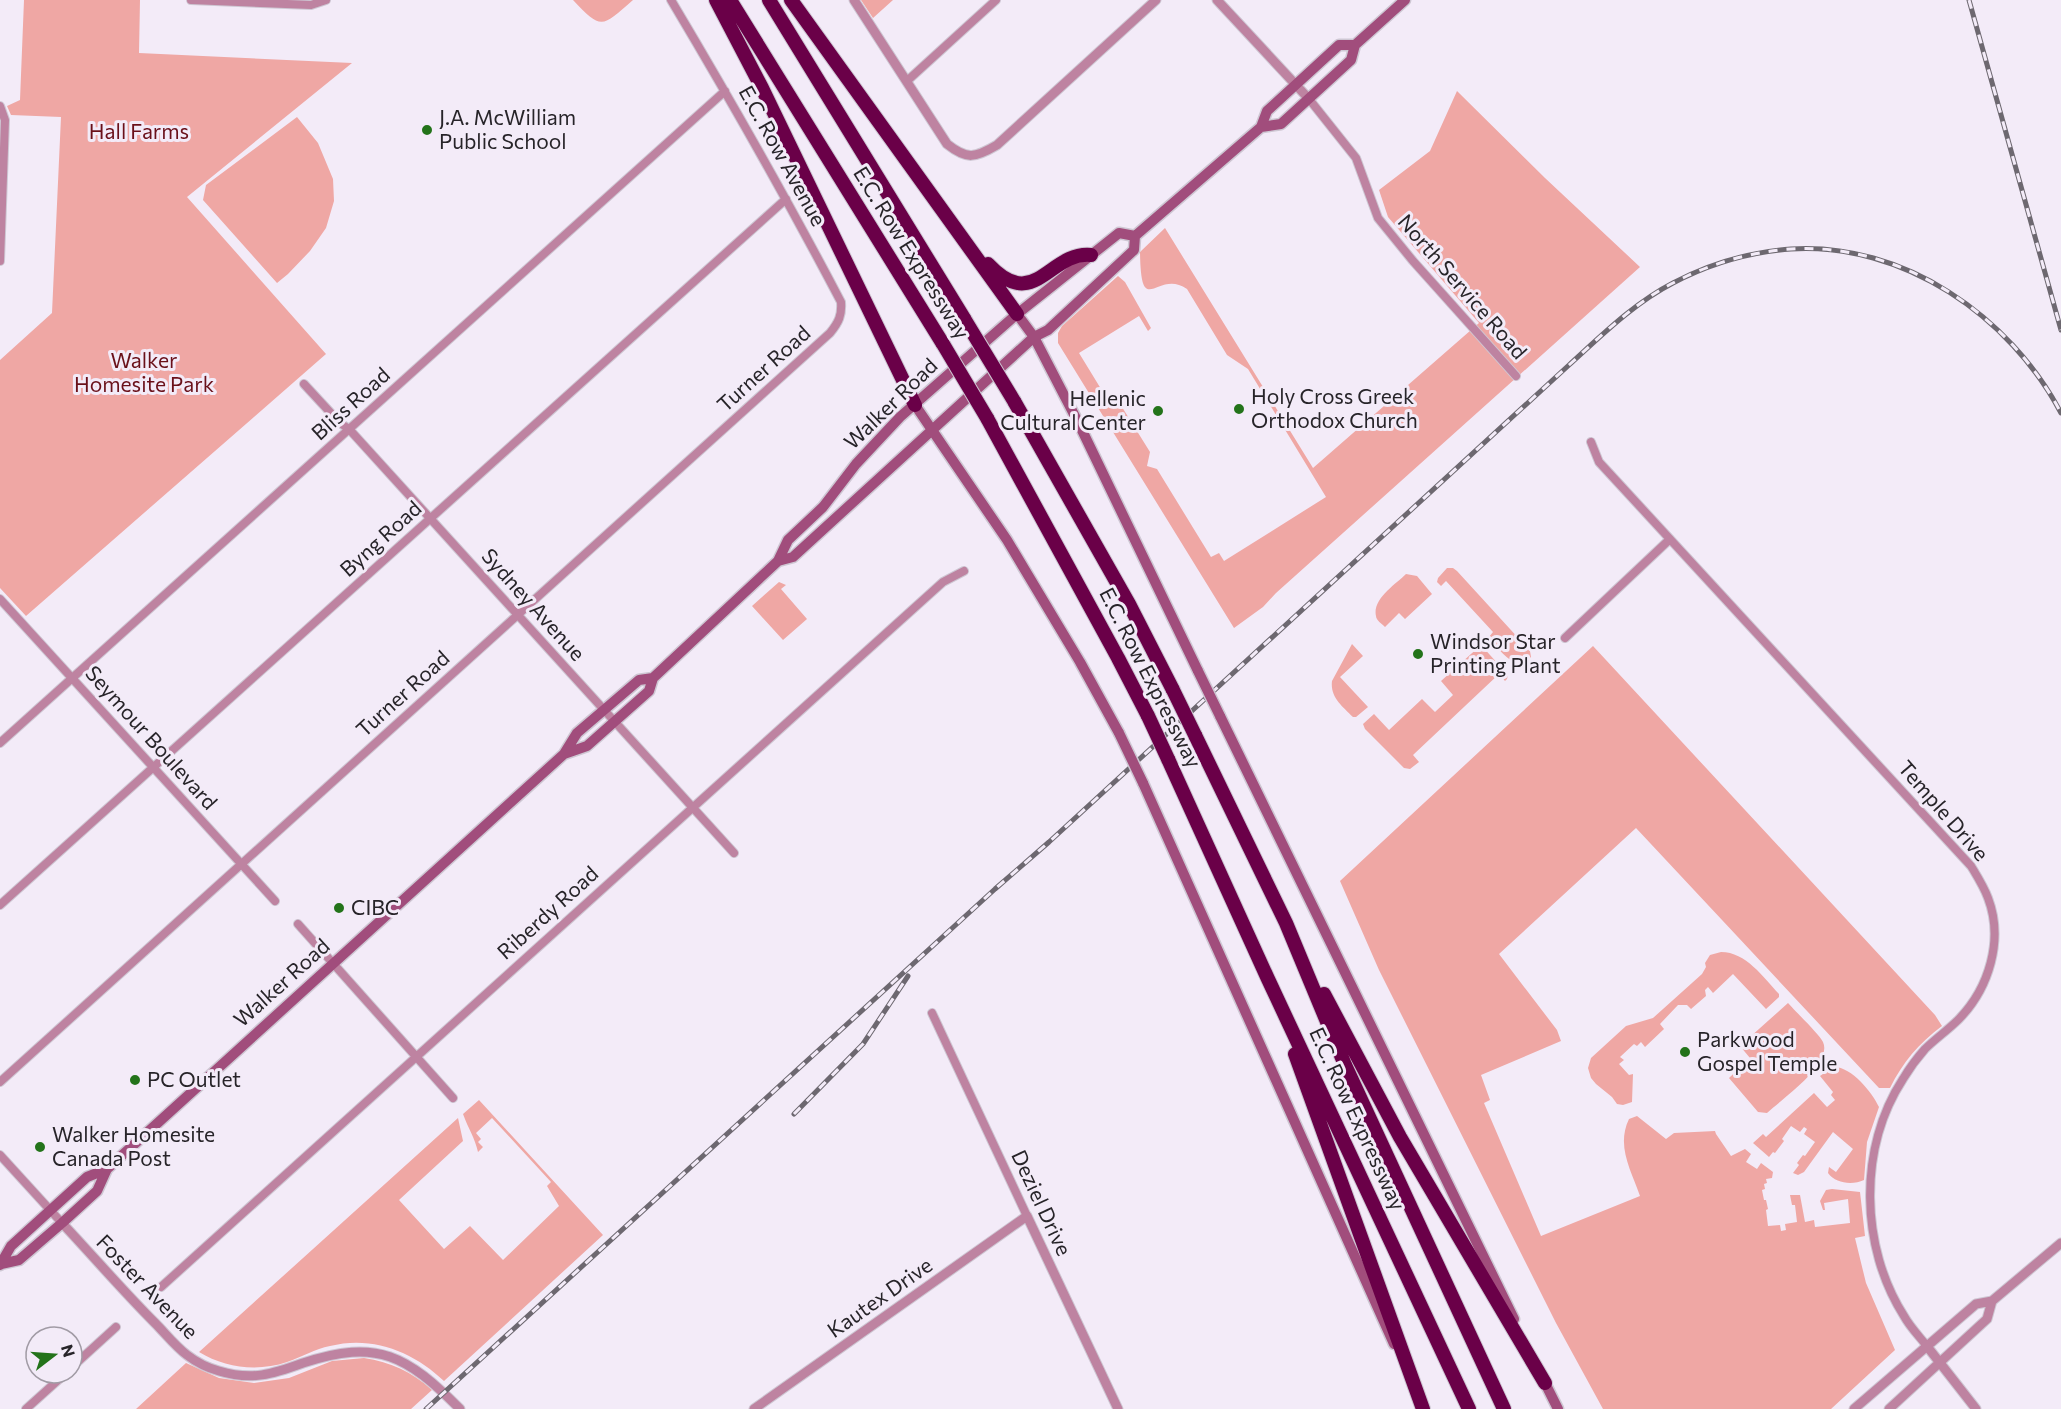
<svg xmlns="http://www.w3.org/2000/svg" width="2061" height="1409" font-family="Commissioner,sans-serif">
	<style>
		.green { fill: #efa7a4 }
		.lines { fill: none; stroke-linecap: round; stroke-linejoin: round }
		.minor-casing { stroke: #cec7d3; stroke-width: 10 }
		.tertiary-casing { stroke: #cec7d3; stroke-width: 11 }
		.secondary-casing { stroke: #cec7d3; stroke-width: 13 }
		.motorway-casing { stroke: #cec7d3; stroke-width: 16 }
		.minor { stroke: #be83a1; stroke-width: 8 }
		.tertiary { stroke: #be83a1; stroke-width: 9 }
		.secondary { stroke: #a14d7c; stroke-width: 10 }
		.motorway { stroke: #6a0048; stroke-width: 14 }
		.rail-casing { stroke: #6d6870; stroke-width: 5 }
		.rail { stroke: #f3ebf8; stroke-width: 3; stroke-dasharray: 9; stroke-linecap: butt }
		.secondary-bridge-casing { stroke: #cec7d3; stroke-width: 13; stroke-linecap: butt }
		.motorway-bridge-casing { stroke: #cec7d3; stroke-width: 16; stroke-linecap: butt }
		.secondary-bridge { stroke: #a14d7c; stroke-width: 10 }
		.motorway-bridge { stroke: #6a0048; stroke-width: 14 }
		.poi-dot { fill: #23731a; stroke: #f3ebf8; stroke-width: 2 }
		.labels { text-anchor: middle; stroke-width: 6; stroke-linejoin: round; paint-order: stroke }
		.poi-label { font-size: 21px; fill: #272429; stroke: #f3ebf8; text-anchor: start }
		.park-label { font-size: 21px; fill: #6a101a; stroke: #f3ebf8 }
		.street-label { font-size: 21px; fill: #272429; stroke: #f3ebf8 }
	</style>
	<rect width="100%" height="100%" fill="#f3ebf8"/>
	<path class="green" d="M24,0H140L139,53L352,63L187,197L326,354L26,616L0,588V360L52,313L61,117L11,115L7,106L20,100Z
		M573,0H633C602,27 602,31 573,0Z
		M861,0H893L873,18Z
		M1457,91L1545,178L1640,267L1276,593L1263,607L1234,628L1058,343V333L1062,326L1118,276L1125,282L1151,328L1148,331L1139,316L1079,353L1109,402L1117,399L1150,452L1147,466L1157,469L1211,557L1219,553L1224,561L1326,497L1248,369L1227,355L1187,289C1157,268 1141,322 1140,252L1165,228L1313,468L1479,323L1388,217L1379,190L1430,151Z
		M297,117L318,143L333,179L334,201L326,228L310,251L288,274L277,283L203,200L206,185Z
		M1447,568H1453L1457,571L1530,651L1531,657C1514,673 1500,650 1489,637L1493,632L1446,581L1441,586L1437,582L1438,578Z
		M1406,574L1417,576L1432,594L1405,619L1399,613L1385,627C1382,624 1376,620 1376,616C1372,599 1396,584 1406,574Z
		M779,582L786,585L781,589L807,619L783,640L752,606Z
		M1352,644L1363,656L1340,677L1368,707L1356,717H1353C1342,706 1330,697 1332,681Z
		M1481,645L1508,675L1507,679L1505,681L1499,674L1413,755L1419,762L1410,769L1404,768L1365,729L1363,724L1374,714L1389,730L1422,699L1435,712L1453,695L1441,681Z
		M1593,646L1935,1015L1942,1026C1918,1044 1903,1062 1890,1088H1879L1636,828L1499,954L1557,1030L1561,1041L1481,1075L1490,1100L1484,1103L1541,1236L1640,1196C1631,1170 1616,1146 1629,1119L1637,1116L1666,1139L1674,1133L1715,1131L1716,1134L1731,1156L1745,1149L1751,1154L1746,1162L1757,1169L1761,1163L1773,1172L1772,1178L1766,1179L1767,1183L1764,1184L1765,1189L1762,1190L1764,1200H1766L1768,1209L1766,1210L1768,1226L1780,1225L1781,1231L1786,1230L1785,1224L1797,1222L1795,1205H1792L1790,1195H1800L1805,1222L1814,1220L1815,1227L1850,1223L1848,1199L1824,1203L1825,1210H1823L1820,1201L1826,1190L1832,1189L1860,1192L1865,1236L1855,1238L1866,1283L1895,1350L1831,1409H1603L1556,1323L1379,970L1340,881Z
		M1721,952C1746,952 1763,977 1779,994V997L1766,1009L1733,974L1713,993L1708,987L1705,990L1706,996L1691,1009L1687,1005H1678L1660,1024L1664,1029L1645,1047L1641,1042L1637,1046L1634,1044L1620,1057L1624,1060L1619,1064L1629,1075L1633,1074L1632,1102L1623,1105L1617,1104L1612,1097L1596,1084L1591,1078L1588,1068L1591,1058L1626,1026L1653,1018L1702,974L1706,967L1705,963L1710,955Z
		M1788,1003C1795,1011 1819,1034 1823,1042C1833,1064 1782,1099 1767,1113L1758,1112L1729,1078L1750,1058L1740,1046Z
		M1833,1067C1851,1066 1872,1092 1879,1107L1867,1142L1864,1180C1853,1185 1836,1184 1828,1173L1829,1167L1836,1172L1853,1149L1833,1132L1804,1172L1798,1175L1793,1173L1799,1165L1797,1163L1803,1155L1805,1156L1815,1142L1804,1134L1807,1129L1804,1127L1800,1132L1791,1126L1782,1139L1784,1141L1775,1153L1773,1152L1769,1157L1753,1143L1763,1134L1766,1137L1814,1093L1827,1107L1835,1100L1831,1095L1833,1092L1820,1076Z
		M479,1100L603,1235L444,1381C414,1352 372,1335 330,1346C315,1349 302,1357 287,1362C258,1372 225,1368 199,1352L458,1118L463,1141L399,1200L444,1249L470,1226L503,1260L559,1206L547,1186L551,1182L492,1118L476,1133L481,1139L478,1142L483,1147L478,1152C475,1138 468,1128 463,1114Z
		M364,1358C391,1362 412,1372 432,1390L411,1409H136L186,1363L219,1378L254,1383L289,1378L332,1361Z"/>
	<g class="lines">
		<g class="minor-casing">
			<path id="minor" d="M191,0L311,5L326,0
				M907,81L996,0
				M1309,99L1356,158L1378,218L1413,261L1516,376
				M0,106L5,120L0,261
				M304,384L340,423L349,429L734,853
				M1591,442L1599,462L1971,866C1977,876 1984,887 1988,898C2004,940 1989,988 1959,1019C1948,1030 1935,1039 1925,1049C1917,1058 1909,1069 1903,1079C1858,1148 1860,1247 1904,1316C1910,1327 1919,1336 1926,1345
				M0,599L275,901
				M1565,638L1670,539
				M0,743L725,91
				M0,905L786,199
				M298,924L453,1098
				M932,1013L1027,1216
				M0,1082L830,333C839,322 842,315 841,302C787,199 730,99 671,0
				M0,1155L62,1223
				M161,1287L943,582L964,571
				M72,1367L116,1327
				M26,1409L66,1373"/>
		</g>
		<g class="tertiary-casing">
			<path id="tertiary" d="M854,0L947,144C967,160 975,158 997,145L1156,0
				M1217,0L1309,99
				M62,1223C93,1256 123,1291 155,1323C165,1333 175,1346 187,1355C196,1362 208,1368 219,1371C252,1381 273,1374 303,1363C378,1338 407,1356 460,1409
				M1926,1345L1976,1409
				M754,1409L1027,1216L1118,1409
				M1854,1409L1976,1304L1992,1301L2061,1243
				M1889,1409L1987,1319L1992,1301"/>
		</g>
		<g class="secondary-casing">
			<path id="secondary" d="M1261,127L1281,124L1351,60L1355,45L1405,0
				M1017,314L1034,337L1080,426L1198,671
				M915,405L1007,540L1080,662L1119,733
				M778,561L793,557L1034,337L1048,330L1134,250L1135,236L1261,127L1267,111L1339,45H1355
				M1220,716L1514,1319
				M564,754L587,746L649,691L653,678L778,561L788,540L823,507L856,464L900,417L1017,314L1119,233L1135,236
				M1143,783L1394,1344
				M1,1264L19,1260L62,1223L97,1191L107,1169
				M0,1265L11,1246L87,1177L107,1169L564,754L577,733L639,680L653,678
				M1542,1377L1558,1409"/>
		</g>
		<g class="motorway-casing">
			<path id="motorway" d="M716,0L762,88L915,405
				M730,0L943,344
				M769,0L965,320
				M791,0L1017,314
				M988,264C1035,314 1049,251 1091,255
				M1014,401L1129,604L1173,690
				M987,418L1118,658L1148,716
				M1195,735L1286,923L1345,1065L1504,1409
				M1168,759L1268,979L1469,1409
				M1324,994L1400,1137L1545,1383
				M1295,1054L1423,1409"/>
		</g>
		<use href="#minor" class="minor"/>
		<use href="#tertiary" class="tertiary"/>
		<use href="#secondary" class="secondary"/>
		<use href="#motorway" class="motorway"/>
		<g class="rail-casing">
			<path id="rail" d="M1969,0L2061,330
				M794,1114L863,1044L908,976
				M426,1409L995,889L1049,842L1569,365C1601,336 1634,303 1673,283C1709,264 1749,252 1791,249C1903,242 2010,316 2061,413"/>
		</g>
		<use href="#rail" class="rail"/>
		<g class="secondary-bridge-casing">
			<path id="secondary-bridge" d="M1198,671L1220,716
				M1119,733L1143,783"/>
		</g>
		<g class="motorway-bridge-casing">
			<path id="motorway-bridge" d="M965,320L1014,401
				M943,344L987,418
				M1173,690L1195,735
				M1148,716L1168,759"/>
		</g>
		<use href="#secondary-bridge" class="secondary-bridge"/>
		<use href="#motorway-bridge" class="motorway-bridge"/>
	</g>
	<g class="poi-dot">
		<circle cx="427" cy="130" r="6"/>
		<circle cx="1239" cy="409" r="6"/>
		<circle cx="1158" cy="411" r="6"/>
		<circle cx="1418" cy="654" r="6"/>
		<circle cx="339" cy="908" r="6"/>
		<circle cx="1685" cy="1052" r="6"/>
		<circle cx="135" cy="1080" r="6"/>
		<circle cx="40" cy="1147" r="6"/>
	</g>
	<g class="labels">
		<g class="poi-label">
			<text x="439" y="125">J.A. McWilliam<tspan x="439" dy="24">Public School</tspan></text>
			<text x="1251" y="404">Holy Cross Greek<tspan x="1251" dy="24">Orthodox Church</tspan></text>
			<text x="1146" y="406" text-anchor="end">Hellenic<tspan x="1146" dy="24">Cultural Center</tspan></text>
			<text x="1430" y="649">Windsor Star<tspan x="1430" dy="24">Printing Plant</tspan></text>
			<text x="351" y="915">CIBC</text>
			<text x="1697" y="1047">Parkwood<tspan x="1697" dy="24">Gospel Temple</tspan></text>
			<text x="147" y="1087">PC Outlet</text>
			<text x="52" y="1142">Walker Homesite<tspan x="52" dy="24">Canada Post</tspan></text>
		</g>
		<g class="park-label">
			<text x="139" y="139">Hall Farms</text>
			<text x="144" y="368">Walker<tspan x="144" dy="24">Homesite Park</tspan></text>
		</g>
		<g class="street-label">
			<text transform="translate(782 156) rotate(61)" y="7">E.C. Row Avenue</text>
			<text transform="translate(911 253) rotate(58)" y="7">E.C. Row Expressway</text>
			<text transform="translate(1462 287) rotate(49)" y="7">North Service Road</text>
			<text transform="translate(764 369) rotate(-42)" y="7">Turner Road</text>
			<text transform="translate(351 404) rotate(-42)" y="7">Bliss Road</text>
			<text transform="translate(891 404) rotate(-44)" y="7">Walker Road</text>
			<text transform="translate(381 539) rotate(-42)" y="7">Byng Road</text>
			<text transform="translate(533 605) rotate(48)" y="7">Sydney Avenue</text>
			<text transform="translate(1150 678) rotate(63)" y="7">E.C. Row Expressway</text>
			<text transform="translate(403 694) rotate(-42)" y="7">Turner Road</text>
			<text transform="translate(151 738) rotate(48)" y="7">Seymour Boulevard</text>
			<text transform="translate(1943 811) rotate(49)" y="7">Temple Drive</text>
			<text transform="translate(548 913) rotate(-42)" y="7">Riberdy Road</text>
			<text transform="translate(282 983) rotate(-42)" y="7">Walker Road</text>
			<text transform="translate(1357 1119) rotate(65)" y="7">E.C. Row Expressway</text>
			<text transform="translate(1041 1203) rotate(65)" y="7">Deziel Drive</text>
			<text transform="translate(147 1287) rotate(46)" y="7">Foster Avenue</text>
			<text transform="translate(880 1298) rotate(-35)" y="7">Kautex Drive</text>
		</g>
	</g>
	<g transform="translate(54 1355) rotate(73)"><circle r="28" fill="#f3ebf8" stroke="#a19ba5" stroke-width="1.5"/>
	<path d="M0-4.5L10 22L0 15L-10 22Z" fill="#23731a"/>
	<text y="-9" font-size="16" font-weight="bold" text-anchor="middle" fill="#272429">N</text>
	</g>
</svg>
